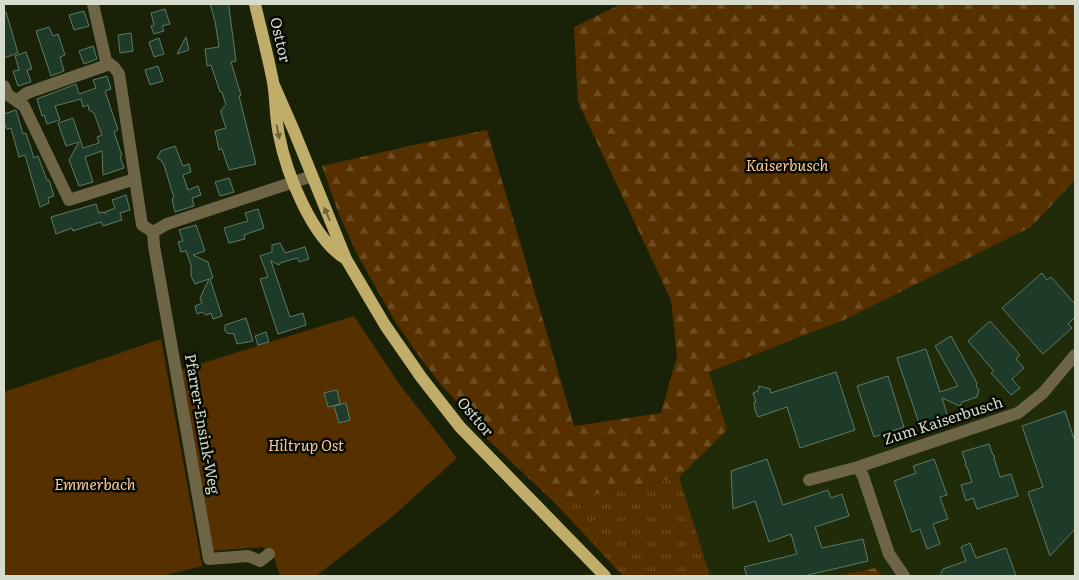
<svg xmlns="http://www.w3.org/2000/svg" width="1079" height="580" font-family="Literata,serif">
	<style>
		.built { fill: #202b09 }
		.grass { fill: url(#grass-tufts) }
		.forest { fill: url(#forest-firs) }
		.garden { fill: #573000 }
		.building { fill: #1e3a29; stroke: #5d7b68 }
		.lines { fill: none; stroke-linecap: round; stroke-linejoin: round }
		.minor { stroke: #6d6545; stroke-width: 12 }
		.major { stroke: #bfad69; stroke-width: 12 }
		.oneway { fill: #6c643b }
		.labels { text-anchor: middle; stroke-width: 5; stroke-linejoin: round; paint-order: stroke }
		.street-label { font-size: 15px; fill: #d5dccc; stroke: #060a02 }
		.park-label { font-size: 15px; font-style: italic; fill: #fbc99b; stroke: #060a02 }
	</style>
	<defs>
		<pattern id="grass-tufts" width="24" height="20" patternUnits="userSpaceOnUse" patternTransform="scale(1.25)"><rect width="24" height="20" fill="#573000"/><path d="M3 7l-1-3M5 7V3M7 7l1-3M15 17l-1-3M17 17v-4M19 17l1-3" fill="none" stroke="#6e4d24"/></pattern>
		<pattern id="forest-firs" width="22" height="20" patternUnits="userSpaceOnUse" patternTransform="scale(1.25)"><rect width="22" height="20" fill="#573000"/><path d="M5 1l3.5 6h-7zM16 11l3.5 6h-7z" fill="#6e4d24"/></pattern>
	</defs>
	<rect width="100%" height="100%" fill="#192207"/>
	<path class="built" d="M1075,180V576H883L875,568L836,576H710L679,477L727,430L709,372L844,320L1031,227Z"/>
	<path class="grass" d="M679,477L710,576H623L555,503Z"/>
	<path class="forest" d="M621,4H1075V180L1031,227L844,320L709,372L727,430L679,477L555,503L484,436L463,408L441,385L417,353L396,323L358,256L338,212L322,166L409,146L487,130L574,426L661,413L677,356L671,300L578,102L574,27Z
		M875,568L883,576H836Z"/>
	<path class="garden" d="M354,316L400,385L457,458L392,517L316,576H280L273,554L263,547L212,551L180,370Z
		M161,339L202,566L162,576H4V392Z"/>
	<path class="building" d="M210,4H228L229,7L236,61L231,62L241,95L239,96L256,164L229,170L222,149L219,150L215,131L226,128L221,113V110L226,105L222,92H220L211,65L207,66L205,49L219,47L215,21Z
		M165,9L170,24L162,26L164,31L154,34L151,26L154,25L151,13Z
		M84,11L89,26L74,30L69,15Z
		M6,12L18,53L4,58V13Z
		M49,27L53,36L58,34L65,55L60,57L64,71L51,76L36,31Z
		M131,33L133,51L120,53L118,35Z
		M186,37L189,50L177,54Z
		M159,38L164,54L154,57L149,42Z
		M93,46L97,59L84,64L79,51Z
		M26,52L32,69L27,70L31,82L18,86L13,71L19,70L15,56Z
		M158,66L163,81L150,85L145,70Z
		M107,76L111,89L105,91L118,130L114,132L122,156L120,157L124,168L103,175L102,151L85,157L93,182L79,186L69,160L79,142L66,146L58,123L73,118L83,148L99,143L97,137L102,135L94,113L89,110L88,105L83,107L81,99L55,106L60,120L47,124L44,115L42,116L37,99L76,84L79,94L96,88L93,80Z
		M16,110L23,134L26,133L34,158L38,156L47,180H49L54,196L48,198L49,203L40,207L25,155L19,157L11,128L7,129L5,125H4V114Z
		M175,146L183,166L189,164L191,172L183,175L188,190L198,186L201,195L192,198L194,206L175,212L172,199L174,198L164,165L161,160L157,158L161,151Z
		M229,178L234,192L220,196L215,182Z
		M126,195L130,210L120,213L122,220L103,226L101,222L73,231L72,228L56,234L51,217L96,204L99,213L103,212L105,214V212L115,208L112,200Z
		M258,209L264,228L244,235L245,239L229,243L224,228L248,221L245,213Z
		M196,225L205,251L193,255L208,262L213,278L210,279L222,316L213,319L211,313L206,315L202,312L197,314L195,306L202,303L200,298L209,279L195,284L191,276V265L186,251L181,252L178,242L183,241L179,230Z
		M280,243L285,253L305,247L309,259L299,262L297,258L280,263L279,265L271,261L290,317L303,313L306,325L278,334L260,279L268,277L260,256L272,252V245Z
		M1042,273L1047,280L1051,277L1075,304V317L1068,324L1072,328L1043,354L1002,308Z
		M246,318L253,341L237,344L234,334L227,333L225,331V325Z
		M990,321L1020,355L1016,359L1024,368L1012,379L1020,388L1011,395L991,373L994,371L968,341Z
		M266,332L269,342L258,345L255,336Z
		M951,336L977,383L976,387L979,389L977,397L962,402L960,406L942,398L948,417L920,426L897,358L926,349L940,392L958,386L935,346Z
		M836,372L855,430L800,448L787,407L758,417L755,410L754,402H756L753,393L758,391L759,386L770,389L771,393Z
		M888,376L904,427L892,431L890,436L886,433L874,437L857,386Z
		M337,390L340,404L328,407L324,393Z
		M346,403L350,420L339,423L334,406Z
		M1065,411L1075,442V529L1050,556L1028,492L1043,487L1022,426Z
		M989,444L993,455L995,456L994,458L1000,477L1011,474L1018,496L977,509L973,498L966,501L961,485L972,482L967,467L965,466L966,464L962,452Z
		M767,459L783,505L828,490L831,498L842,494L849,516L815,527L822,548L863,539L868,561L804,576H747L744,567L797,554L791,534L769,542L755,501L733,509L731,471Z
		M934,459L947,495L940,497L948,519L933,524L940,544L927,549L920,529L912,532L894,481L916,473L913,466Z
		M970,543L976,558L1006,548L1016,576H940L943,569L966,561L961,547Z"/>
	<g class="lines">
		<path class="minor" d="M93,4L106,61L110,64
			M4,86L8,95L24,106L69,200L135,179
			M17,100L27,93L110,64L114,67L119,74L142,225L153,232
			M153,232L154,246L209,559L248,556L260,561L269,554
			M153,232L167,224L312,176
			M858,467L863,476L889,554L904,576
			M809,480L858,467L1018,413L1043,393L1075,355"/>
		<path class="major" d="M255,4C261,30 268,56 273,82C276,99 275,117 279,135C286,172 312,239 346,259
			M273,83L294,131L346,259L385,325L421,377L460,427L605,576"/>
	</g>
	<defs><path id="oneway-solid" d="M-6-.8H1V-3.2L6.5 0L1 3.2V.8H-6Z" transform="scale(1.25)"/></defs>
	<g class="oneway">
		<use href="#oneway-solid" transform="translate(278 132) rotate(79)"/>
		<use href="#oneway-solid" transform="translate(327 214) rotate(-113)"/>
	</g>
	<g class="labels">
		<g class="street-label">
			<text transform="translate(280 40) rotate(77)" y="5">Osttor</text>
			<text transform="translate(475 417) rotate(49)" y="5">Osttor</text>
			<text transform="translate(943 421) rotate(-18)" y="5">Zum Kaiserbusch</text>
			<text transform="translate(202 424) rotate(80)" y="5">Pfarrer-Ensink-Weg</text>
		</g>
		<g class="park-label">
			<text x="787" y="171">Kaiserbusch</text>
			<text x="306" y="451">Hiltrup Ost</text>
			<text x="95" y="490">Emmerbach</text>
		</g>
	</g>
	<rect width="1079" height="580" fill="none" stroke="#d5dccc" stroke-width="10"/>
</svg>
